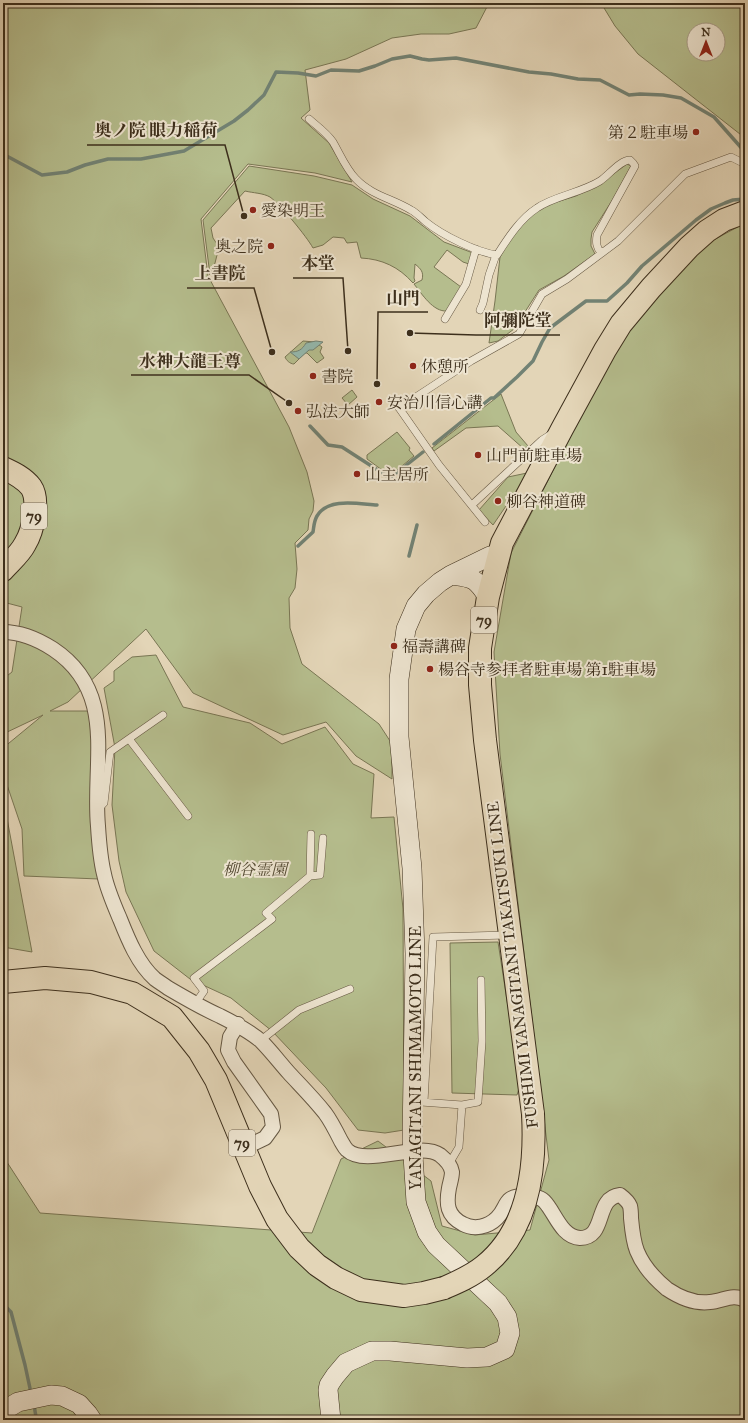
<svg xmlns="http://www.w3.org/2000/svg" width="748" height="1423" font-family="'IM FELL Great Primer','Noto Serif JP',serif">
	<style>
		.green { fill: #b5bd8d; stroke: #797654; fill-rule: evenodd }
		.water { fill: #95b9ae; stroke: #728274 }
		.lines { fill: none; stroke-linecap: round; stroke-linejoin: round }
		.stream { stroke: #728274; stroke-width: 3.5 }
		.lane-casing { stroke: #665843; stroke-width: 8 }
		.street-casing { stroke: #665843; stroke-width: 16 }
		.secondary-casing { stroke: #3d2f1c; stroke-width: 20 }
		.primary-casing { stroke: #3d2f1c; stroke-width: 24 }
		.lane { stroke: #ede4d0; stroke-width: 7 }
		.street { stroke: #ede4d0; stroke-width: 14 }
		.secondary { stroke: #ede4d0; stroke-width: 19 }
		.primary { stroke: #e3d5b7; stroke-width: 22 }
		.primary-bridge-casing { stroke: #3d2f1c; stroke-width: 24; stroke-linecap: butt }
		.primary-bridge { stroke: #e3d5b7; stroke-width: 22 }
		.poi-dot { fill: #8f2418; stroke: #ede4d0; stroke-width: 1.5 }
		.labels { text-anchor: middle; stroke-width: 4; stroke-linejoin: round; paint-order: stroke }
		.shield { fill: #ede4d0; stroke: #726552; stroke-width: 1 }
		.shield-label { font-size: 15px; font-weight: bold; fill: #3d2f1c }
		.poi-label { font-size: 16px; fill: #3d2f1c; stroke: #ede4d0; text-anchor: start }
		.park-label { font-size: 16px; font-style: italic; fill: #554b33; stroke: #ede4d0 }
		.street-label { font-size: 16px; fill: #3d2f1c; stroke: #ede4d0 }
		.leader { fill: none; stroke: #3d2f1c; stroke-width: 1.5 }
		.callout-dot { fill: #3d2f1c; stroke: #ede4d0; stroke-width: 1.5 }
		.callout-label { font-size: 17px; text-anchor: middle; font-weight: bold; fill: #3d2f1c; stroke: #ede4d0; stroke-width: 4; stroke-linejoin: round; paint-order: stroke }
	</style>
	<rect width="100%" height="100%" fill="#e3d5b7"/>
	<filter id="stains"><feTurbulence type="fractalNoise" baseFrequency=".005" numOctaves="4"/><feColorMatrix values="0 0 0 0 .2 0 0 0 0 .09 0 0 0 0 .02 0 0 0 .5 -.17"/></filter>
	<radialGradient id="worn" r=".72"><stop offset=".6" stop-color="#630" stop-opacity="0"/><stop offset="1" stop-color="#630" stop-opacity=".3"/></radialGradient>
	<path class="green" d="M3,3H489L476,28L449,34H421L392,38L346,59L305,70L310,110L301,118L329,143L352,182L315,173L248,164L201,219L208,276L289,427L307,472L314,501L313,511L309,519L308,530L295,543L297,569L295,588L289,598L290,628L302,664L379,724L392,744V779L356,756L326,722L283,735L193,693L146,629L68,702L50,711H89L97,751L99,879L24,876L22,829L3,773V748L43,715L3,734V679L12,672L22,607L3,602Z
		M601,3H745V138L638,54L615,26ZM694,30H718V54H694Z
		M627,164L631,166L613,199L592,232L591,239V246L595,254L564,276L539,290L514,329L498,341L489,343L495,301L500,257L512,236L538,210L553,203L576,196L601,183Z
		M249,166L314,176L352,185L373,199L410,216L444,242L473,253L469,264L463,262L447,250L434,267L461,287L447,311C433,312 422,294 414,284L422,280C424,272 421,269 415,264L414,278L415,281L413,283C399,267 382,259 361,258L357,242L347,243L344,238L333,237L323,245L313,248C307,237 280,204 270,197C263,193 253,193 245,191L211,228L213,238L219,247L215,263L210,275L203,220Z
		M745,223V1420H3V1156L40,1213L312,1233L341,1159L378,1141L431,1181L442,1226L475,1235L530,1230L549,1160L500,754L494,652L511,553L619,341L695,250Z
		M303,341L315,342L322,347L320,352L324,358L317,363L307,353H305L294,364C290,364 286,360 285,357Z
		M352,390L357,397L348,405L342,398Z
		M501,394L516,432L528,446L524,449L498,426L466,428L434,451L432,448Z
		M397,432L410,448L409,450L414,456L396,471L382,470L367,459V455Z
		M527,473L519,487L493,525L479,510L508,477Z
		M156,655L183,707L250,723L282,744L325,727L353,764L374,774L371,818L394,817L403,909L404,1130L385,1133L358,1130L326,1088L272,1031L231,998L190,979L154,951L126,892L119,861L112,805L115,748L104,688L114,681V671L132,657Z
		M3,797L32,952L3,947Z
		M498,942L520,1085L517,1095L452,1093L450,943Z"/>
	<path class="water" d="M316,341L323,342L313,350H309L299,359L290,352C298,352 302,350 306,343Z"/>
	<g class="lines">
		<path class="stream" d="M3,154L42,175L67,172L85,165L108,159H141L184,151L234,121L248,110L264,95L276,72L298,73L316,76L331,70L359,71L375,66L392,59L410,56L422,59L429,60L456,58L529,72L551,74L578,79L600,80L629,95L640,94L663,95L681,98L714,117L745,152
			M310,426L328,445L342,447L390,478L423,452
			M434,444L491,398H494L517,377L533,361L542,342L550,328L586,301H607L627,283L642,266L696,220L711,209L725,203L733,200L745,199
			M298,546L313,532C314,526 314,521 317,516C328,497 359,504 377,505
			M409,556L417,525
			M3,1304L11,1312L25,1365L31,1393
			M34,1420L36,1417L34,1405"/>
		<g class="lane-casing">
			<path id="lane" d="M309,119C317,126 327,133 333,142C340,154 346,169 356,179C371,195 393,199 411,210C417,213 421,218 426,222C442,235 476,252 497,255C508,238 520,219 537,208C554,196 581,193 600,181C608,176 620,160 630,160L633,163L635,166L597,235C596,242 596,247 601,253
				M480,310L483,303L489,275L496,255
				M445,319L466,284L476,249
				M397,405L439,465L485,522
				M399,408L471,361L519,334L542,294L567,279L618,241L685,174L731,157L745,164
				M474,503L542,440L553,433
				M129,739L188,816
				M99,808L104,803L110,752L163,715
				M310,876L320,875L323,838
				M195,1004L204,991L194,978L272,919L266,913L310,876L311,834
				M260,1041L299,1010L350,989
				M421,1102L462,1105
				M424,1102L433,937L507,935
				M449,1164L459,1147L462,1105L478,1102L482,1041L481,980"/>
		</g>
		<g class="street-casing">
			<path id="street" d="M3,632C20,632 39,640 53,649C118,692 92,762 98,826C99,842 100,858 104,874C107,889 114,905 120,919C128,939 138,964 155,979C159,982 164,985 168,988C185,998 202,1008 220,1016C234,1023 248,1030 261,1041C271,1051 280,1063 289,1073C301,1086 314,1099 325,1113C331,1121 336,1131 341,1141C343,1144 344,1147 347,1150C366,1168 420,1140 440,1155C445,1159 451,1165 452,1172C452,1177 450,1183 449,1188C446,1204 447,1216 463,1224C474,1230 488,1227 497,1218C508,1207 503,1196 524,1196C531,1196 539,1196 544,1201C555,1212 561,1237 580,1238C607,1238 594,1198 620,1195C624,1198 628,1201 630,1206C631,1210 631,1214 631,1218C632,1229 633,1241 637,1251C643,1266 655,1279 667,1289C679,1297 695,1304 710,1302C723,1301 733,1293 745,1300
				M238,1024L230,1037L228,1050L234,1062L271,1114L273,1127L265,1138L244,1148"/>
		</g>
		<g class="secondary-casing">
			<path id="secondary" d="M451,575C473,578 475,577 488,597
				M3,1411L18,1402L51,1395L62,1396L79,1404L88,1414L92,1420
				M331,1420L328,1390L329,1385L335,1376L346,1363L372,1351H390L467,1358L487,1357L505,1349L510,1333L507,1317L498,1303L436,1245L427,1232L416,1202L412,1140L415,954L412,868L399,737V679L406,629L416,606L426,594L440,582L451,575L490,556H498"/>
		</g>
		<g class="primary-casing">
			<path id="primary" d="M3,468C14,473 24,478 31,487C40,500 33,531 25,544C20,554 10,562 3,570
				M3,982L45,978L91,982L132,993L172,1017L199,1051L216,1080L260,1186L277,1219L299,1248L317,1265L336,1278L361,1290L404,1296L424,1293L444,1288
				M533,1114L485,740L480,685V648L488,597L502,543L562,429L605,350L621,324L651,288L689,247L707,231L724,220L745,212"/>
		</g>
		<use href="#lane" class="lane"/>
		<use href="#street" class="street"/>
		<use href="#secondary" class="secondary"/>
		<use href="#primary" class="primary"/>
		<g class="primary-bridge-casing">
			<path id="primary-bridge" d="M444,1288C458,1282 472,1276 484,1266C529,1230 536,1168 533,1114"/>
		</g>
		<use href="#primary-bridge" class="primary-bridge"/>
	</g>
	<g class="poi-dot">
		<circle cx="696" cy="132" r="4"/>
		<circle cx="253" cy="210" r="4"/>
		<circle cx="271" cy="246" r="4"/>
		<circle cx="413" cy="366" r="4"/>
		<circle cx="313" cy="376" r="4"/>
		<circle cx="379" cy="402" r="4"/>
		<circle cx="298" cy="411" r="4"/>
		<circle cx="478" cy="455" r="4"/>
		<circle cx="357" cy="474" r="4"/>
		<circle cx="498" cy="501" r="4"/>
		<circle cx="394" cy="646" r="4"/>
		<circle cx="430" cy="669" r="4"/>
	</g>
	<g class="labels">
		<g class="shield">
			<rect x="21" y="503" width="26" height="26" rx="3"/>
			<rect x="471" y="607" width="26" height="26" rx="3"/>
			<rect x="229" y="1130" width="26" height="26" rx="3"/>
		</g>
		<g class="shield-label">
			<text x="34" y="521">79</text>
			<text x="484" y="625">79</text>
			<text x="242" y="1148">79</text>
		</g>
		<g class="poi-label">
			<text x="688" y="138" text-anchor="end">第２駐車場</text>
			<text x="261" y="216">愛染明王</text>
			<text x="263" y="252" text-anchor="end">奥之院</text>
			<text x="421" y="372">休憩所</text>
			<text x="321" y="382">書院</text>
			<text x="387" y="408">安治川信心講</text>
			<text x="306" y="417">弘法大師</text>
			<text x="486" y="461">山門前駐車場</text>
			<text x="365" y="480">山主居所</text>
			<text x="506" y="507">柳谷神道碑</text>
			<text x="402" y="652">福壽講碑</text>
			<text x="438" y="675">楊谷寺参拝者駐車場 第1駐車場</text>
		</g>
		<g class="park-label">
			<text x="255" y="875">柳谷霊園</text>
		</g>
		<g class="street-label">
			<text transform="translate(512 965) rotate(-97)" y="6">FUSHIMI YANAGITANI TAKATSUKI LINE</text>
			<text transform="translate(415 1058) rotate(-90)" y="6">YANAGITANI SHIMAMOTO LINE</text>
		</g>
	</g>
	<path class="leader" d="M244 216L225 145H87M348 351L343 278H293M272 352L254 288H187M377 384L378 312H428M410 333L476 335H560M289 403L249 375H131"/>
	<g class="callout-dot">
		<circle cx="244" cy="216" r="4"/>
		<circle cx="348" cy="351" r="4"/>
		<circle cx="272" cy="352" r="4"/>
		<circle cx="377" cy="384" r="4"/>
		<circle cx="410" cy="333" r="4"/>
		<circle cx="289" cy="403" r="4"/>
	</g>
	<g class="callout-label">
		<text x="156" y="136">奥ノ院 眼力稲荷</text>
		<text x="318" y="269">本堂</text>
		<text x="220" y="279">上書院</text>
		<text x="403" y="304">山門</text>
		<text x="518" y="326">阿彌陀堂</text>
		<text x="190" y="367">水神大龍王尊</text>
	</g>
	<rect width="748" height="1423" fill="none" stroke="#e3d5b7" stroke-width="16"/>
	<rect x="4" y="4" width="740" height="1415" fill="none" stroke="#3d2f1c" stroke-width="2"/>
	<rect x="8" y="8" width="732" height="1407" fill="none" stroke="#3d2f1c"/>
	<g transform="translate(706 42)"><circle r="19" fill="#ede4d0" stroke="#a79c88"/>
	<path d="M0-3L7 15L0 10L-7 15Z" fill="#8f2418"/>
	<text y="-6" font-size="11" font-weight="bold" text-anchor="middle" fill="#3d2f1c">N</text>
	</g>
	<rect width="100%" height="100%" filter="url(#stains)"/>
	<rect width="100%" height="100%" fill="url(#worn)"/>
</svg>
